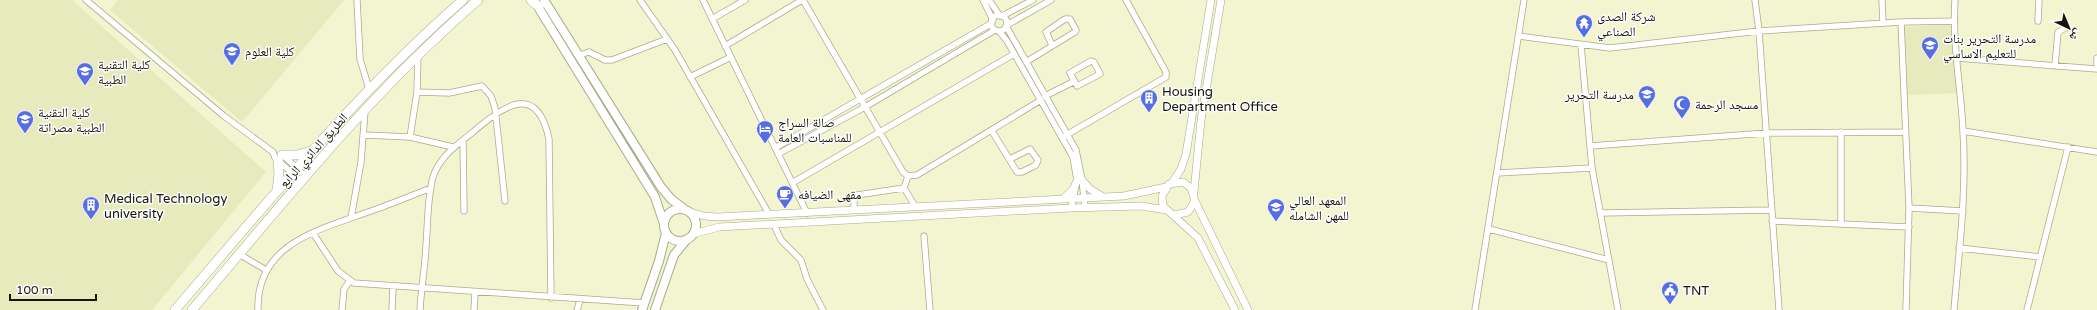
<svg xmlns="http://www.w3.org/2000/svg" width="2097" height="310" font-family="'Varela Round','Noto Naskh Arabic',sans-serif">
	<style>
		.built { fill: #e6eabd }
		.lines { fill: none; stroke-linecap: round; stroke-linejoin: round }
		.minor-casing { stroke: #a9ac88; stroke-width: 7 }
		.tertiary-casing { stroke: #a9ac88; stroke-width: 8 }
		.secondary-casing { stroke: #a9ac88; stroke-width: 10 }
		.primary-casing { stroke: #a9ac88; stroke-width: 10 }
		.minor { stroke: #fff; stroke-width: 5.5 }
		.tertiary { stroke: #fff; stroke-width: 7 }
		.secondary { stroke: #fff; stroke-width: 8 }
		.primary { stroke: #fff; stroke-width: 9 }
		.labels { text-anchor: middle; stroke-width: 3; stroke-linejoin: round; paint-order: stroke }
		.poi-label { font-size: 13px; fill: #151609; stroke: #fefefe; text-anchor: start }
		.street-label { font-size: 13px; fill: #151609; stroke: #fefefe }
	</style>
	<rect width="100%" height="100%" fill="#f2f5cf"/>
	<path class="built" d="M0,0H72L266,172L152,310H0Z
		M118,0H344L242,122L110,10Z
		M1953,24L1958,93L1905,95L1902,27Z"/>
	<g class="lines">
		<g class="minor-casing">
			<path id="minor" d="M86,0L224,116L273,152L275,158L301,181
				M357,0L360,59L369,89
				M640,0L675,50L769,214
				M703,0L807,213
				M803,0L903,172L908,176L917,175L1041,100
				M983,0L993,20
				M989,0L1000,16
				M1755,0L1759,31L1779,310
				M1882,0L1883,23
				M991 23a8 8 0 1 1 16 0a8 8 0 1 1-16 0Z
				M1002,16L1033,0
				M712,19L745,0
				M2038,21L2039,0
				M1901,22L1909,208L1906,310
				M1007,25L1051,0
				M1006,26L1076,150L1082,180L1085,207
				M999,31L1007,41L1073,157L1077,181L1071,208
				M1519,36L1610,48L1759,31L1901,22L1954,21
				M1581,45L1592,168L1618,310
				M725,46L802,0
				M580,55L589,52L605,60H612L667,39
				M1957,58L2097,69
				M1091,61L1094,62L1100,74L1077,86L1070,73Z
				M1026,62L1075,32L1076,30L1070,19H1065L1046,32L1052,45
				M2055,66L2058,32L2067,27
				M2097,69V58
				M690,77L731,57
				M417,92L449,93L482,86L491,96L495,108L505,201
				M1045,96L1073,82
				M992,131L1017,172H1022L1036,165L1038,160L1030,149L1010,159
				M1963,131L2097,152
				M365,135L410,137L453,147
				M410,137L417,92L418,55
				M1063,137L1166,77V72L1126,0
				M463,140L464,211
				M1590,146L1767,133L1905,132
				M775,148L992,23
				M778,154L865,107L995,30
				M283,155L305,176
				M1497,173L1592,168
				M792,183L1014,54
				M904,188L915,206
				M904,188L908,176
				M1909,208L1963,211
				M854,209V199L857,195L904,188
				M1601,213L1771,210
				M351,218L361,162L365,111
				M1772,221L1909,227
				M1841,224V132
				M774,225L781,240L801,260L807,279L823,310
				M1489,229L1609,260
				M313,233L338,271L354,283L644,303
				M924,236L930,310
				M1959,248L2040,257
				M239,254L266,270
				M258,310C256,244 318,230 368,212C389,205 410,196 431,188
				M342,310L344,289L350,281
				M392,310L393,287
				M420,310C421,289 425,268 426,246C428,224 427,199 433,177C440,156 457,145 473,132C504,105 537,82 549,139L551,298
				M474,310L475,293
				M577,310L580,300
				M1475,310L1524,0
				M1954,310C1959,250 1967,191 1963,131C1961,87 1952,44 1955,0
				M2027,310L2068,147"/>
		</g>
		<g class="tertiary-casing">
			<path id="tertiary" d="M1082,180L1090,189L1103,197
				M1172,183L1181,169L1186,154L1211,0
				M1194,192L1201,120L1221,0
				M1064,198L1073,189L1077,181
				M1195,201L1248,310
				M690,212L704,216L718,217L1084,198L1124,196L1166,187
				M1174,215L1188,212L1195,201L1191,188L1183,182L1169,184L1162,196L1163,206L1198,238L1235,310
				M693,234L719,227L1071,208L1141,206L1166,210"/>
		</g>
		<g class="secondary-casing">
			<path id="secondary" d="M544,0L661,187L671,199L684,209
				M535,2L655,197L664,224
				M664 225a16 16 0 1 1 32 0a16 16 0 1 1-32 0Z
				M642,310L659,261L666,233
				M655,310L674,255L687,239"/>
		</g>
		<g class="primary-casing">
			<path id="primary" d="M531,0L539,7
				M282,155H297L311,151
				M277,190L279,174L278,160
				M175,310C267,203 356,93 463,0
				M192,310C283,203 371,92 478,0"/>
		</g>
		<use href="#minor" class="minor"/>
		<use href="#tertiary" class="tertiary"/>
		<use href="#secondary" class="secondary"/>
		<use href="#primary" class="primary"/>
	</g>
	<defs>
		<g id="temple-pin" transform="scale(0.9)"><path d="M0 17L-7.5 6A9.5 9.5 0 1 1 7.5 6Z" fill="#566de3" stroke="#fefefe"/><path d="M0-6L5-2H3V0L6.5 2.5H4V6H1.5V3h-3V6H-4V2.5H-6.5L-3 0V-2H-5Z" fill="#fff"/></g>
		<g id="school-pin" transform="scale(0.9)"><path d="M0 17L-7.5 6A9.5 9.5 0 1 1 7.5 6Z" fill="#566de3" stroke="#fefefe"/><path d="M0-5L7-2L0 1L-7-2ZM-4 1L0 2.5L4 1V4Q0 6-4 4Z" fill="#fff"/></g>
		<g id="university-pin" transform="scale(0.9)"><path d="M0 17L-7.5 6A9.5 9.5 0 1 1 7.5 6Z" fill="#566de3" stroke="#fefefe"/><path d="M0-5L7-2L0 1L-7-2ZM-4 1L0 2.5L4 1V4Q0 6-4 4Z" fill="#fff"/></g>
		<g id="building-pin" transform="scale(0.9)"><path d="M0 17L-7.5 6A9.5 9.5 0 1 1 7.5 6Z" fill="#566de3" stroke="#fefefe"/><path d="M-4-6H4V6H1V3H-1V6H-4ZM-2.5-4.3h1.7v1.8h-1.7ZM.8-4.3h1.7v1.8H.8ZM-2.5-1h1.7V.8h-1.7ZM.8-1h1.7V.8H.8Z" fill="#fff"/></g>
		<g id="mosque-pin" transform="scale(0.9)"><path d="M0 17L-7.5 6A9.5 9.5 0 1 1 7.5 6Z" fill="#566de3" stroke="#fefefe"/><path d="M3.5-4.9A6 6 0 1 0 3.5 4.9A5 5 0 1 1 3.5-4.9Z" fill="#fff"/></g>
		<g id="hotel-pin" transform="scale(0.9)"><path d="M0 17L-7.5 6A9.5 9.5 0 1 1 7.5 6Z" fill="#566de3" stroke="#fefefe"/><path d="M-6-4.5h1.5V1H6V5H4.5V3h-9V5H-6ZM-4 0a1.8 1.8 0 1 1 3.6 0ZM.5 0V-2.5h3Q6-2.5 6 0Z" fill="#fff"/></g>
		<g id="cafe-pin" transform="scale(0.9)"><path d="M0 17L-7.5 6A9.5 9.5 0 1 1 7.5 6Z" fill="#566de3" stroke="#fefefe"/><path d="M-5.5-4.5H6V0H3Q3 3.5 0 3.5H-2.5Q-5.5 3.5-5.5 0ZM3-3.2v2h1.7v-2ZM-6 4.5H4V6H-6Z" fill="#fff"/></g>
		<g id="civic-pin" transform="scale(0.9)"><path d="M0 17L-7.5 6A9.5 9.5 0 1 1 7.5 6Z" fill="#566de3" stroke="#fefefe"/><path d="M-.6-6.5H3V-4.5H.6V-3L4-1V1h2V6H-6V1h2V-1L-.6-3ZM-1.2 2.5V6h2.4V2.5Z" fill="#fff"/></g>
	</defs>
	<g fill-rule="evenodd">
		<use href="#temple-pin" x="1584" y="23"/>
		<use href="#school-pin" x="1930" y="45"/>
		<use href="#university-pin" x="232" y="51"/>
		<use href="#university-pin" x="85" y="71"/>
		<use href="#school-pin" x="1647" y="94"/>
		<use href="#building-pin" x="1149" y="98"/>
		<use href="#mosque-pin" x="1682" y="104"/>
		<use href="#school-pin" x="25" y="119"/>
		<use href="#hotel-pin" x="765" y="129"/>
		<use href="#cafe-pin" x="785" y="194"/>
		<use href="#building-pin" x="91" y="205"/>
		<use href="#university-pin" x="1276" y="207"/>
		<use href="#civic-pin" x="1670" y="290"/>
	</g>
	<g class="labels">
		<g class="poi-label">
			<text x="1597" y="21">شركة الصدى<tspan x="1597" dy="15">الصناعي</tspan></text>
			<text x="1943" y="43">مدرسة التحرير بنات<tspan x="1943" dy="15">للتعليم الاساسي</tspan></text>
			<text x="245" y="56">كلية العلوم</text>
			<text x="98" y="69">كلية التقنية<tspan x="98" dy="15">الطبية</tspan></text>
			<text x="1162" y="96">Housing<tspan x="1162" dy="15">Department Office</tspan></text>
			<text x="1634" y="99" text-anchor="end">مدرسة التحرير</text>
			<text x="1695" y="109">مسجد الرحمة</text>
			<text x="38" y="117">كلية التقنية<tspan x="38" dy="15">الطبية مصراتة</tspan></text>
			<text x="778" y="127">صالة السراج<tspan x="778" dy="15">للمناسبات العامة</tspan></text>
			<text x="798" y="199">مقهى الضيافه</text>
			<text x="104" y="203">Medical Technology<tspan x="104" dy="15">university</tspan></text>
			<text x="1289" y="205">المعهد العالي<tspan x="1289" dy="15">للمهن الشامله</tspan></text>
			<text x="1683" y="295">TNT</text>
		</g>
		<g class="street-label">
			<text transform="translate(313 150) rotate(-48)" y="5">الطريق الدائري الرابع</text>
		</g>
	</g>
	<g transform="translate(2069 28) rotate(136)" stroke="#fefefe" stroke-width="3" paint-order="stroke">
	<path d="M0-3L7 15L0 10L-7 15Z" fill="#151609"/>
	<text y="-6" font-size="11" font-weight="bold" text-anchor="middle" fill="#151609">ش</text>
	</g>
	<path d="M10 294v6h86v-6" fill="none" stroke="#151609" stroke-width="2"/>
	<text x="16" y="294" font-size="12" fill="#151609" stroke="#fefefe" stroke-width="3" paint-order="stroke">100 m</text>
</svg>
